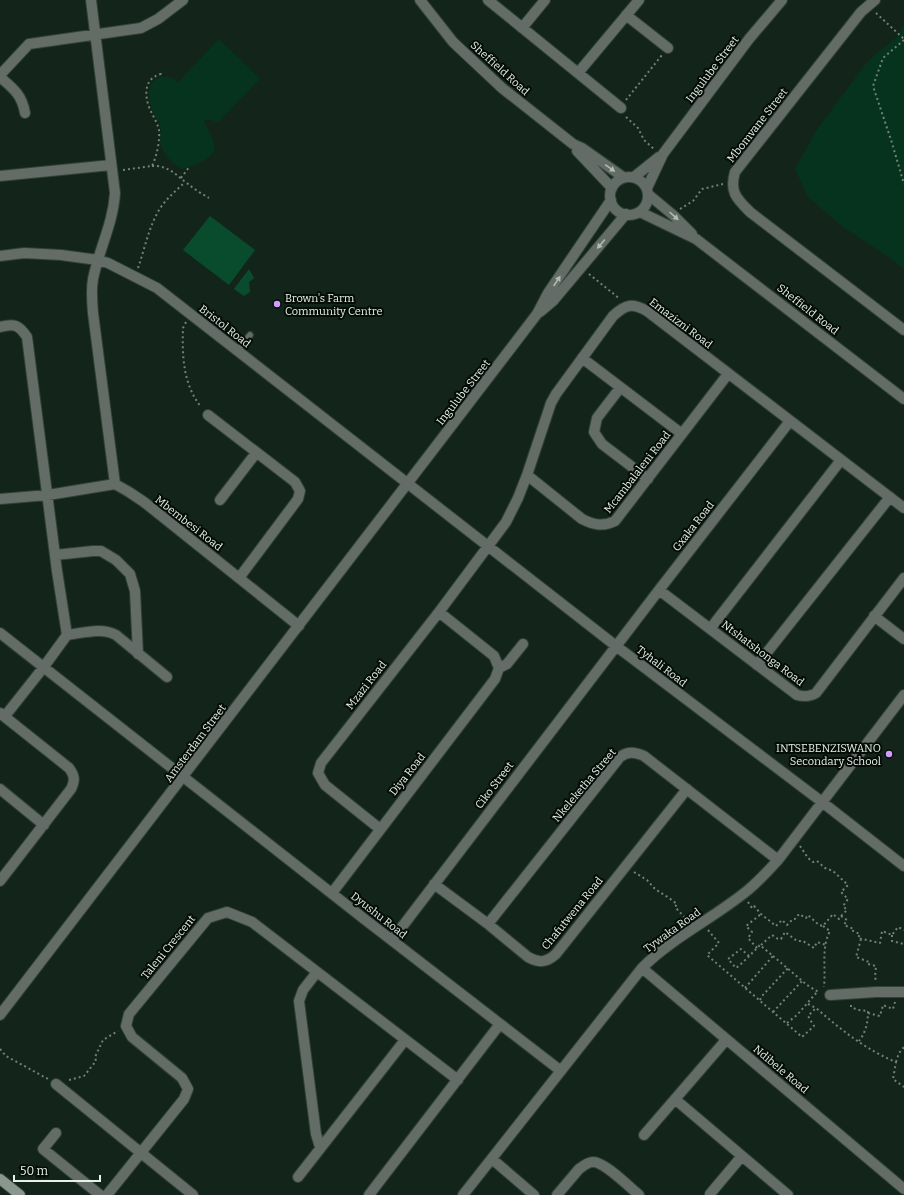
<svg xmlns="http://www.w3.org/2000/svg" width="904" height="1195" font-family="Bitter,serif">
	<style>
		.green { fill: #06331d }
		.water { fill: #094c2d }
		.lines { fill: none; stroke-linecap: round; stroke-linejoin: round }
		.service-casing { stroke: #304237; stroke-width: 8 }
		.minor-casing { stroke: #304237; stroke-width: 12 }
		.tertiary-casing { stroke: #304237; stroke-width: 12 }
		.secondary-casing { stroke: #304237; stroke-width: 12 }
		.path { stroke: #728177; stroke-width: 2; stroke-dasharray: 2 3; stroke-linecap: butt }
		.service { stroke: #636c66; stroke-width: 5.5 }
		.minor { stroke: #636c66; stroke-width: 10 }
		.tertiary { stroke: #636c66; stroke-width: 10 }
		.secondary { stroke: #89978e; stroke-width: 10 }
		.oneway { fill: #b1bcb5 }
		.poi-dot { fill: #cf9dff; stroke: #050c07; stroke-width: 1.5 }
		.labels { text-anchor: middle; stroke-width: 4; stroke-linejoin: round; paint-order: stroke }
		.street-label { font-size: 11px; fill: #e5f1e9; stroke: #050c07 }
		.poi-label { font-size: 11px; fill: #e5f1e9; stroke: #050c07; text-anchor: start }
	</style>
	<rect width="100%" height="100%" fill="#13251a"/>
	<path class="green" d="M904,23V269L893,260L843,227L808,197L795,169L816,131L867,62L898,36Z
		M219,39L260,79L218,122L206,119L204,121L212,137L215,149C209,161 195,165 182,169C172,163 161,153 160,140C159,135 162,131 160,125C158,120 155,116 153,111C148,101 145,80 161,77C167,76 173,77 178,82Z"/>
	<path class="water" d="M210,216L255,250L229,285L183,250Z
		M249,269L254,278L249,282L250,292L244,296L234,289Z"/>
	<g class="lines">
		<g class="service-casing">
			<path id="service" d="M237,351L250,335"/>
		</g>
		<g class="minor-casing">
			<path id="minor" d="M91,0L115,193C113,224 99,249 93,279C91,290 92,302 93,313L115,484
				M488,0L621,108
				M875,0L861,12L735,172C729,192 737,199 750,212L904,330
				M626,15L668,48
				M522,28L545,0
				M578,73L639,0
				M0,75L29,44L141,28L158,19L183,0
				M0,77C13,88 22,95 25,113
				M0,176L111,165
				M634,177L659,157
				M647,188L663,154L749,39L782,0
				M0,256L24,253L61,255L98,260L108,263L157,288L616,646L822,802L904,866
				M0,327C14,323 19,325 27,337L57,571L67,635L43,668L5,716
				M582,358L682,434
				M620,388L597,418L594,432L602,444L648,479
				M208,415L295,482L300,491L298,499L239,578
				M527,475L582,519C594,525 603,527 615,521L728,374
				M0,499L48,495L115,484L129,492L144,502L299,626
				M220,500L256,453
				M55,555L93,551H101L116,560L130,574L135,591L138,654
				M659,590L797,695C804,697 809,697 816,693L904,578
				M874,616L904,639
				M710,629L841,460
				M0,633L363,918L561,1071
				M67,635C83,633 102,627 116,635L167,677
				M757,665L890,497
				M499,668L507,664L523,644
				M0,789L44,825
				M380,829L325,785L318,773L321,763L439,612L506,522L518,498L527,475L551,403L556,394L613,316C626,304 632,303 647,311L904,508
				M0,881L71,789C75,781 75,776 69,768L0,713
				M434,884L488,924L528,957C539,963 546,963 556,954L687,789
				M332,893L495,679L499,668L494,656L439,612
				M488,924L620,757C628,751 635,752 644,756L778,860
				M392,940L659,590L790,421
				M642,968L904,1189
				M317,972L303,990L299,1001L316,1134L320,1147
				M830,995L876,992H904
				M56,1084L193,1195
				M676,1100L788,1195
				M56,1133L43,1149L100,1195
				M644,1135L726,1040
				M492,1159L534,1195
				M298,1177L405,1040
				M710,1194L742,1156
				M107,1195L184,1099L188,1089L182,1078L132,1037L126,1026L129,1014L208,918L227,912L252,922L458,1080
				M369,1195L500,1024
				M463,1195L642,968C673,937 714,918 748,890C759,881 769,870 778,860L904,695
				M557,1195L579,1169C583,1166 588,1162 593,1162C605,1162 629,1187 639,1195"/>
		</g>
		<g class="tertiary-casing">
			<path id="tertiary" d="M420,0L453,42L502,88L573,144L582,148L623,177
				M577,151L612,188
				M610 196a19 19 0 1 1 38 0a19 19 0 1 1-38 0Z
				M649,195L673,215L692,234
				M640,212L696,239L904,399
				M540,312L553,301L626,214
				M0,1015C180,783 358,548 537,314L548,293L611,200"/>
		</g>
		<g class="secondary-casing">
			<path id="secondary" d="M0,1179L20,1195"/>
		</g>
		<path class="path" d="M876,13L904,39
			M904,40L883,58L873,86L892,143L904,184
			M626,100L662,55
			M626,117L638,128L644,140L654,149
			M152,166C168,165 176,175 188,184C194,189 202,194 209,198
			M123,170L152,166C157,156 160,140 159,130C157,121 152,115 149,107C144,93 145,78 161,74V77
			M181,178L190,166
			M680,209L693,201L702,189L723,184
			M138,268C145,248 149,225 161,207C168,197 177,190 185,182
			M589,274L620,299
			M186,322L183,328C182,356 183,384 201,407
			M800,846L808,858L813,862L817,861L825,868L833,871L848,885L841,892L848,899L843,906L847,910L841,916
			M634,872L647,880L655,889L669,898L677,904L675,907L687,920
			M748,902L752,908L754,906L761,914L776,926L782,920L787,925L793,919H795L799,914L806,918L808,915L819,925L823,926L833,914L839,919L841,916L847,920L844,925L854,929L853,931L860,934L858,938L880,943L882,931L892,935L898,927L904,930
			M823,926L830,931C821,948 826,968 824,987
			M708,930L719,943L707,955L802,1037L814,1026L808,1016L816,1008C840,1029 866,1050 896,1062L893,1079L904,1087
			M892,935V941L904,944
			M861,939L856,957L869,962L868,964L876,966L875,977L876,981
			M761,945L772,935L778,939H781L785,932L797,941H803L814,948L817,942L826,945
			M757,948L748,938L752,932L746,926L761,914
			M773,956L807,985L820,993
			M745,988L773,956L760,945C752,953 745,961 736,968L728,959L741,949L749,956
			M760,1000L762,996L788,968
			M808,1004L816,1008
			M851,1005V1007L858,1010L868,1011C868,1022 866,1032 859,1041
			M773,1012L802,981
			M868,1013L880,1016L883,1005L893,1009L895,1002
			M787,1023L797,1015L817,992
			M0,1049L6,1056L48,1079
			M896,1062L899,1053L904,1047
			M69,1080L84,1076L96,1061L95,1057L103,1040L118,1031"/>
		<use href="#service" class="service"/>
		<use href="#minor" class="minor"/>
		<use href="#tertiary" class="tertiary"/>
		<use href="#secondary" class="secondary"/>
	</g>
	<defs><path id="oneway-solid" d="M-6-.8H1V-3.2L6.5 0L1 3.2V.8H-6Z"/></defs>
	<g class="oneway">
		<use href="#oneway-solid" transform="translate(610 168) rotate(35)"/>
		<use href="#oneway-solid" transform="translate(674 216) rotate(42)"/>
		<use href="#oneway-solid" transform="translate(601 244) rotate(130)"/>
		<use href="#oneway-solid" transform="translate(557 281) rotate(-56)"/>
	</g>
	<g class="poi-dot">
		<circle cx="277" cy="304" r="4"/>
		<circle cx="889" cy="754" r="4"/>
	</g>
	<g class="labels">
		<g class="street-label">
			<text transform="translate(500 68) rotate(42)" y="4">Sheffield Road</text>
			<text transform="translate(712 69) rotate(-53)" y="4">Ingulube Street</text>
			<text transform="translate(757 125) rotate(-52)" y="4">Mbomvane Street</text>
			<text transform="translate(808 309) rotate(38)" y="4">Sheffield Road</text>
			<text transform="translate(681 323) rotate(37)" y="4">Emazizni Road</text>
			<text transform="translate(225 326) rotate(38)" y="4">Bristol Road</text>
			<text transform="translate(463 392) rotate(-52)" y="4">Ingulube Street</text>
			<text transform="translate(637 472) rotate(-52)" y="4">Mcambalaleni Road</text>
			<text transform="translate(189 523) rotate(38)" y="4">Mbembesi Road</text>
			<text transform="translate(693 526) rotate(-52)" y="4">Gxaka Road</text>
			<text transform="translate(763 653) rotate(37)" y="4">Ntshatshonga Road</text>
			<text transform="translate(662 666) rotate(37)" y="4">Tyhali Road</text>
			<text transform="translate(366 685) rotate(-52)" y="4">Mzazi Road</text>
			<text transform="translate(195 743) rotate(-53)" y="4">Amsterdam Street</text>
			<text transform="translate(407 774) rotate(-52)" y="4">Diya Road</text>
			<text transform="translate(494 785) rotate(-53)" y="4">Ciko Street</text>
			<text transform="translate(584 785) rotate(-50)" y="4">Nkeleketha Street</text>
			<text transform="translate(572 913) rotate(-51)" y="4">Chafutwena Road</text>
			<text transform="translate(379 915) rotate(38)" y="4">Dyushu Road</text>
			<text transform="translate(672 930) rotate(-36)" y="4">Tywaka Road</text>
			<text transform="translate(168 947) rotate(-51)" y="4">Taleni Crescent</text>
			<text transform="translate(781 1069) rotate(40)" y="4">Ndibele Road</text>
		</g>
		<g class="poi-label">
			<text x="285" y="302">Brown's Farm<tspan x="285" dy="13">Community Centre</tspan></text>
			<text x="881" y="752" text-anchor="end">INTSEBENZISWANO<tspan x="881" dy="13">Secondary School</tspan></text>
		</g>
	</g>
	<path d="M14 1175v6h86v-6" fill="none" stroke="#e5f1e9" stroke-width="2"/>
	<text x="20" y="1175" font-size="12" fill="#e5f1e9" stroke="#050c07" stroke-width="3" paint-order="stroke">50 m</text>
</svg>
